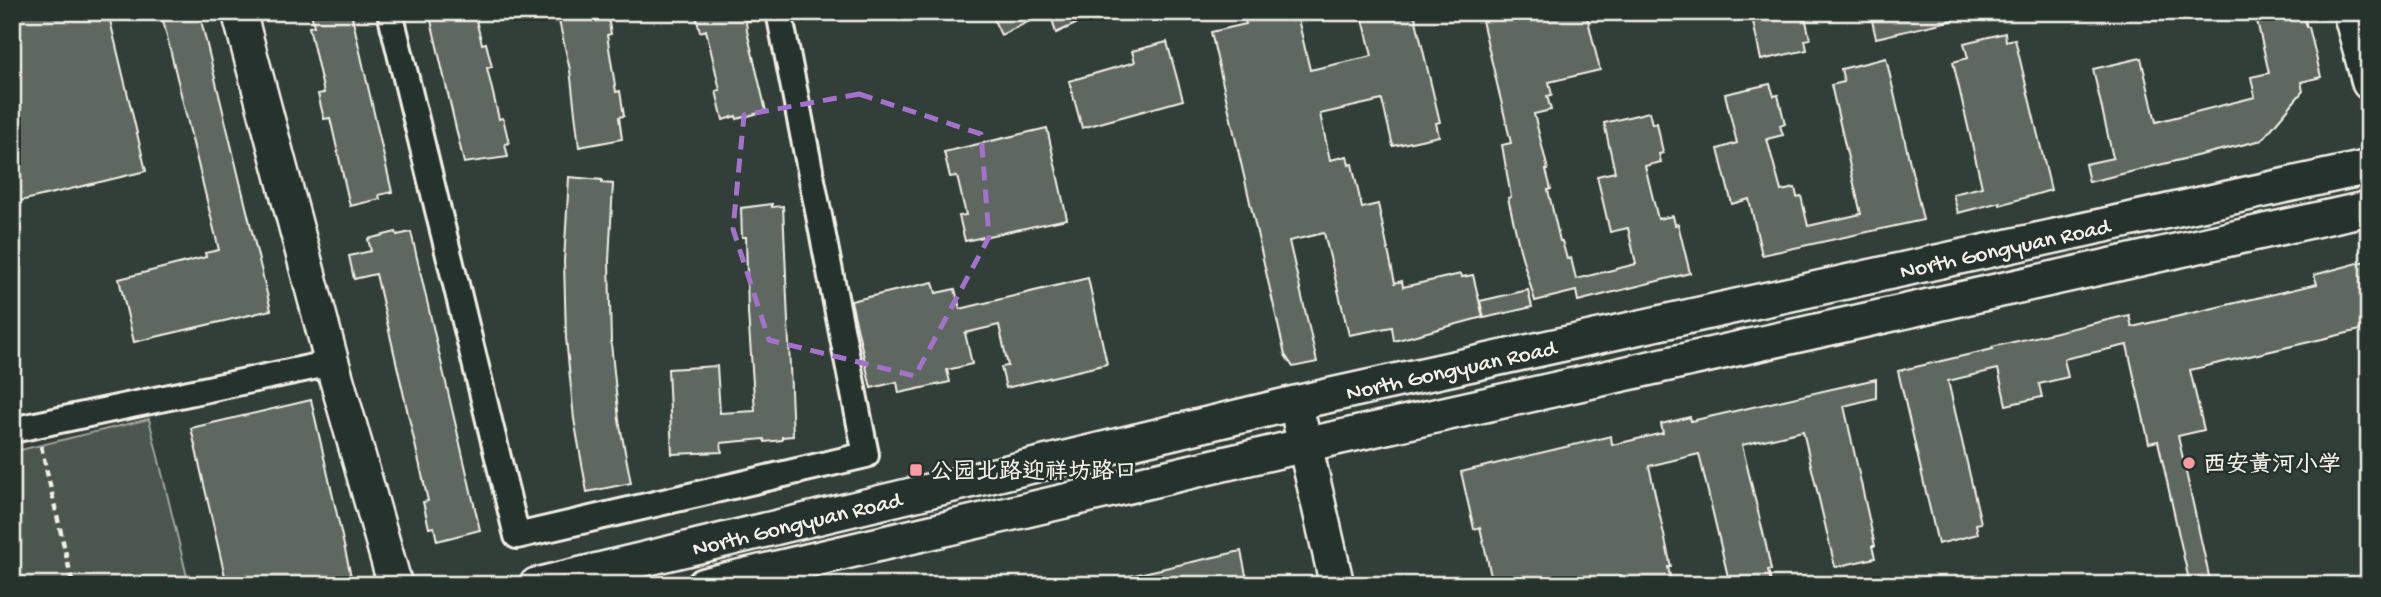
<svg xmlns="http://www.w3.org/2000/svg" width="2381" height="597" font-family="'Gochi Hand','LXGW WenKai TC',sans-serif">
	<style>
		.green { fill: #4c564f; stroke: #a0a49c; stroke-width: 2 }
		.building { fill: #5f6861; stroke: #f4f1e8; stroke-width: 2 }
		.lines { fill: none; stroke-linecap: round; stroke-linejoin: round }
		.street-casing { stroke: #f4f1e8; stroke-width: 30 }
		.secondary-casing { stroke: #f4f1e8; stroke-width: 38 }
		.path { stroke: #f4f1e8; stroke-width: 4.5; stroke-dasharray: 7 5; stroke-linecap: butt }
		.street { stroke: #26332d; stroke-width: 24 }
		.secondary { stroke: #26332d; stroke-width: 33 }
		.marked { fill: none; stroke: #a571cd; stroke-width: 5; stroke-dasharray: 14 9; stroke-linejoin: round }
		.poi-dot { fill: #ff9aa2; stroke: #26332d; stroke-width: 2.5 }
		.labels { text-anchor: middle; stroke-width: 5; stroke-linejoin: round; paint-order: stroke }
		.street-label { font-size: 23px; fill: #f4f1e8; stroke: #26332d }
		.poi-label { font-size: 23px; font-weight: bold; fill: #f4f1e8; stroke: #26332d; text-anchor: start }
	</style>
	<rect width="100%" height="100%" fill="#323e38"/>
	<filter id="ink" filterUnits="userSpaceOnUse"><feTurbulence type="fractalNoise" baseFrequency=".0143" numOctaves="2"/><feDisplacementMap in="SourceGraphic" scale="14" xChannelSelector="R" yChannelSelector="G"/><feConvolveMatrix kernelMatrix="1 2 1 2 8 2 1 2 1" color-interpolation-filters="sRGB"/></filter>
	<g filter="url(#ink)">
		<path class="green" d="M149,419L189,585H12V452Z"/>
		<path class="building" d="M12,12H108L146,171L12,203Z
			M161,12H199L271,310L134,342L119,279L206,257L205,253L219,250Z
			M311,12H351L392,192L379,195L380,199L350,206L330,118L324,119L318,94L324,93L309,27L314,26Z
			M429,12H474L482,44L486,43L492,67L487,68L499,119L503,118L509,143L505,144L508,157L464,163Z
			M557,12H607L611,34L607,35L616,92L620,91L624,116L619,117L622,139L579,147L570,70Z
			M695,12H751L752,20L746,21L747,31L766,111L737,119L736,116L723,120L716,91L720,90L706,30L700,32Z
			M990,12H1048L1001,35Z
			M1050,12H1102L1056,33Z
			M1276,12H1292L1293,20L1298,19L1310,70L1372,56L1362,15L1372,12H1414L1440,122L1436,123L1439,136L1393,146L1382,100L1320,114L1330,160L1347,156L1349,165L1352,164L1362,208L1378,204L1395,283L1402,281L1403,287L1461,274L1462,277L1473,275L1483,317L1394,341L1392,327L1349,335L1324,233L1289,241L1317,362L1293,367L1285,355L1211,32L1246,24L1245,19Z
			M1480,12H1529L1530,19L1534,18L1535,20L1568,12H1586L1600,70L1549,82L1552,95L1547,96L1551,110L1534,114L1548,170H1546L1551,189L1548,190L1560,241H1562L1567,259L1571,258L1576,279L1636,264L1628,228L1610,232L1597,176L1615,172L1604,123L1649,112L1652,124L1657,123L1663,153L1659,154L1661,162L1645,166L1658,219L1673,216L1675,225L1678,224L1690,273L1578,301L1576,291L1535,301L1520,250L1508,198L1511,197L1502,145L1511,143Z
			M1751,12H1804L1810,39L1805,40L1807,50L1761,60Z
			M1870,12H1954V20L1876,38Z
			M2255,12H2303L2307,27H2309L2321,77L2301,82L2303,91L2262,140L2089,182L2085,164L2113,158L2093,69L2141,58L2156,122L2255,97L2251,77L2269,73Z
			M2005,33L2006,41L2015,39L2051,190L2000,205V202L1958,213L1953,194L1982,187L1953,62L1968,58L1964,43Z
			M1167,42L1183,100L1082,128L1069,81L1135,62L1132,51Z
			M1886,58L1923,220L1762,255L1749,199L1732,204L1724,173L1718,149L1737,143L1725,94L1770,84L1774,96L1778,95L1785,124L1780,126L1783,135L1767,139L1781,191L1795,188L1797,197L1801,196L1808,226L1861,214L1831,85L1844,82L1841,69Z
			M1047,128L1067,219L965,241L959,216L966,215L957,176L950,177L944,152Z
			M569,177L602,180V183L613,184L609,261L611,343L619,420L631,483L587,492L574,419L566,338L564,261Z
			M772,204V207L783,206L793,436L782,437V440L765,442L764,439L721,443L722,452L672,454L668,369L717,366L720,413L755,411L748,313L746,237H742L741,208Z
			M396,232L397,235L411,232L480,530L437,541L434,527L429,528L423,502L428,501L376,274L354,279L349,256L371,251L368,239Z
			M2369,260V328L2190,370L2204,430L2178,436L2211,585H2190L2158,441L2149,443L2127,345L2064,359L2068,377L2039,384L2042,397L2006,405L1998,369L1948,381L1981,523L1976,524L1978,534L1938,544L1898,371L1993,349L1992,347L2129,315L2132,327L2317,284L2314,275Z
			M1088,278L1107,364L1006,388L1001,367L1008,366L999,325L965,333L972,364L947,370L950,382L899,393L897,382L871,388L851,301L933,282L936,293L955,289L960,309Z
			M1528,290L1532,307L1484,318L1480,301Z
			M1876,379V398L1844,406L1875,546H1872L1875,558L1835,567L1803,431L1742,445L1766,545L1771,570H1768L1771,582L1757,585H1730L1699,454L1649,466L1671,567H1668L1672,585H1493L1480,527L1474,529L1461,472L1611,436L1612,445L1663,433L1661,424L1690,417L1691,421Z
			M311,400L353,585H227L191,428Z
			M1241,551L1248,585H1126L1125,577Z"/>
		<g class="lines">
			<g class="street-casing">
				<path id="street" d="M390,12L517,536L866,455L779,12
					M12,430L332,363"/>
			</g>
			<g class="secondary-casing">
				<g id="secondary">
					<path d="M239,12L332,363L395,585"/>
					<path d="M2350,12L2369,83"/>
					<path d="M1300,423L1337,585"/>
					<path id="s1" d="M536,585L1295,403L2369,167"/>
					<path d="M704,585L1305,445L2369,208"/>
				</g>
			</g>
			<path class="path" d="M41,446L73,585"/>
			<use href="#street" class="street"/>
			<use href="#secondary" class="secondary"/>
		</g>
	</g>
	<path class="marked" d="M859,94L981,134L989,237L915,376L769,340L733,229L744,115Z"/>
	<g class="poi-dot">
		<circle cx="2189" cy="463" r="7"/>
		<rect x="909" y="463" width="14" height="14" rx="3.5"/>
	</g>
	<g class="labels">
		<g class="street-label">
			<text dy="8" stroke="none"><textPath href="#s1" startOffset="1507">North Gongyuan Road</textPath></text>
			<text dy="8" stroke="none"><textPath href="#s1" startOffset="940">North Gongyuan Road</textPath></text>
			<text dy="8" stroke="none"><textPath href="#s1" startOffset="268">North Gongyuan Road</textPath></text>
		</g>
		<g class="poi-label">
			<text x="2203" y="471">西安黄河小学</text>
			<text x="930" y="478">公园北路迎祥坊路口</text>
		</g>
	</g>
	<rect width="2381" height="597" fill="none" stroke="#26332d" stroke-width="42"/>
	<rect x="21" y="21" width="2339" height="555" fill="none" stroke="#f4f1e8" stroke-width="2.5" filter="url(#ink)"/>
</svg>
